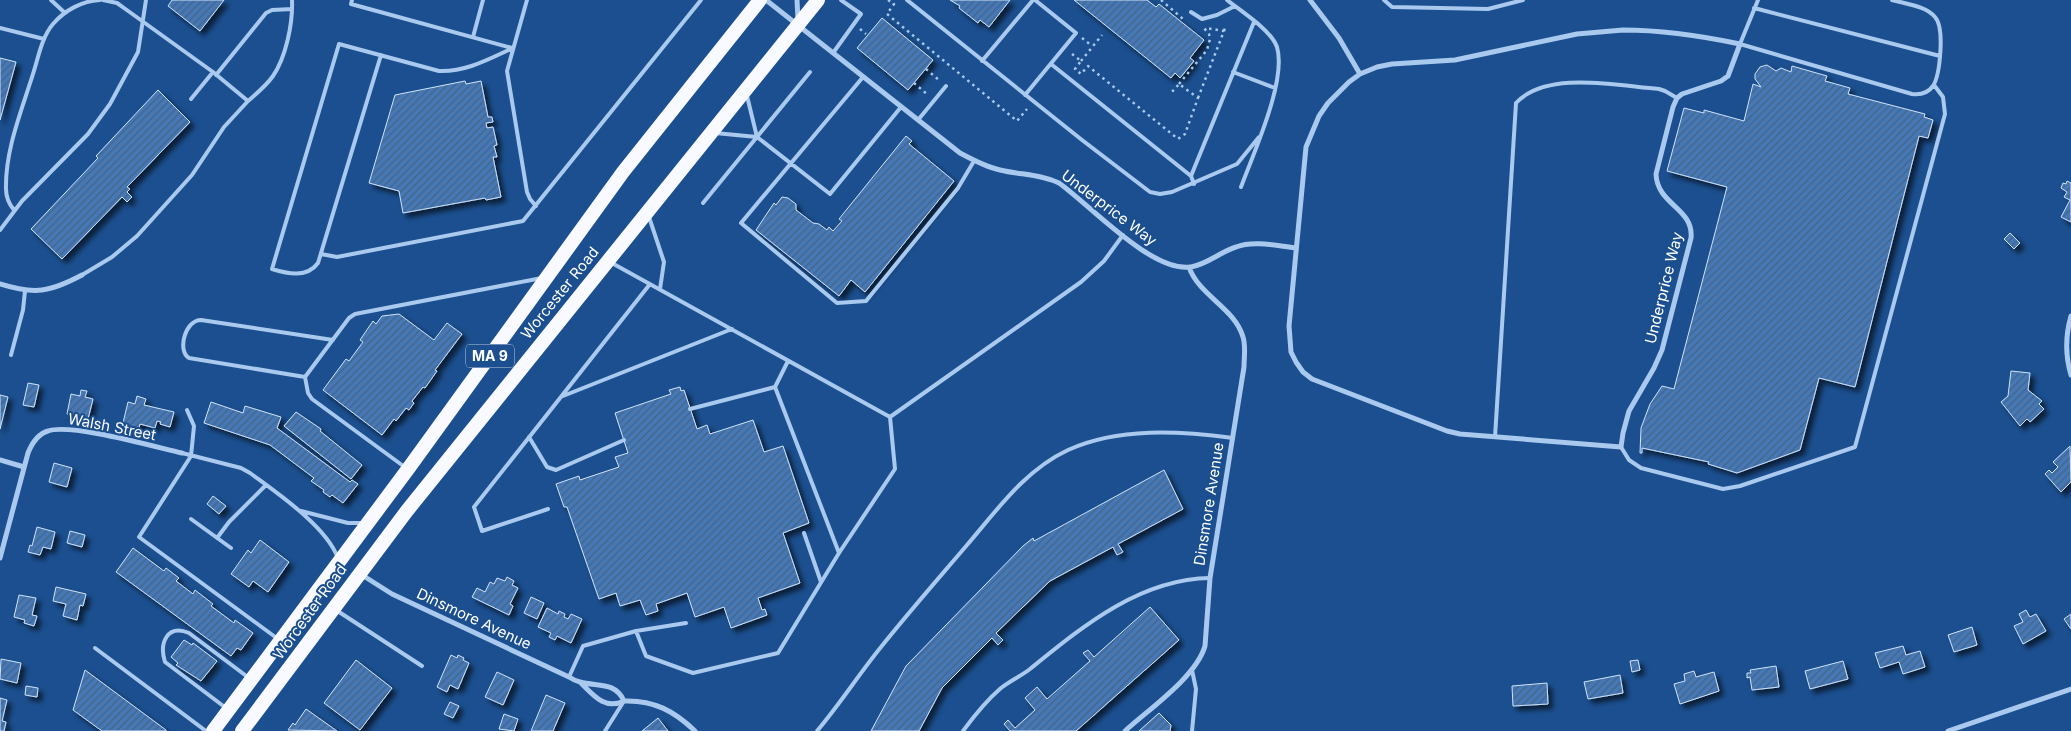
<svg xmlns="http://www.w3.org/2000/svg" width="2071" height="731" font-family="Inter,sans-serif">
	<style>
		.building { fill: url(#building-hatch); stroke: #cfe3fa; filter: url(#shadow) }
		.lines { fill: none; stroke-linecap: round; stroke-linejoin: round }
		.path { stroke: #a9c9ee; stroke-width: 2.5; stroke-dasharray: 2.5 4; stroke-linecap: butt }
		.service { stroke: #a9c9ee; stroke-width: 4 }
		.minor { stroke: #a9c9ee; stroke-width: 5 }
		.trunk { stroke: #f8faff; stroke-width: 14 }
		.labels { text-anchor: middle; stroke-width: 4; stroke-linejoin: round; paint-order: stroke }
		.shield { fill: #1b4f8f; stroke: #bbcadd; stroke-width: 1 }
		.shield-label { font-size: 14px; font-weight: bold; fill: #fff }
		.street-label { font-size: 15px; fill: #fff; stroke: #1b4f8f }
	</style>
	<defs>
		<pattern id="building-hatch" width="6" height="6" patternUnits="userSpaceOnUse" patternTransform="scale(1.25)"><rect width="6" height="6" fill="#4478b7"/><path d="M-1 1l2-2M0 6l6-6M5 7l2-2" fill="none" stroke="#486282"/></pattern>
		<filter id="shadow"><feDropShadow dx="4.5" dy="4.5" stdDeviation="2.5" flood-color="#0009"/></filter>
	</defs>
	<rect width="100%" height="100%" fill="#1b4f8f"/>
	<path class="building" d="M172,0H224L200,31L168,6Z
		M950,0H1010L989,27L980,20L978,23L959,8L960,6Z
		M1074,0H1147L1156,7L1159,4L1204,40L1190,58L1194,61L1180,78L1175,73L1171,78Z
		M882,18L933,60L908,90L857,48Z
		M0,58L16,62L0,120Z
		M1767,65L1776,71L1781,68L1791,72L1792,66L1827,76L1825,81L1850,88L1848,94L1925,114L1924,117L1933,120L1928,138L1919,136L1855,387L1819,378L1800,450L1737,473L1708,464L1709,462L1642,448V453H1640L1641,428L1650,404L1662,386L1674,389L1727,187L1667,171L1684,108L1704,113V110L1744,121L1753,84L1761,87L1755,79V74L1760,67Z
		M465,81L466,84L481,81L488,117H492L493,122L486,123L487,128L493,127L497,145L494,146L497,157H493L501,197L486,200L485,198L403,213L399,191L369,183L395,95Z
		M158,90L190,122L127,187L130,189L127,192L132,197L127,202L122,197L62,259L31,229L98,158L96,156Z
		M906,136L912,141L909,144L954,181L865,292L851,280L839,296L756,230L774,203L776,205L782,197L788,198L796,204V210L813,223L819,224L827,230L829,227L833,231L842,221L839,219Z
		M2067,181L2071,183V222L2061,217L2070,200L2064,197L2067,192L2061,188L2063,183L2066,184Z
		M2010,233L2020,243L2014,249L2004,239Z
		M399,314L434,340L447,323L462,334L435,370L437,371L425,388L423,387L412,401L414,403L409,410L406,408L396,421L394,419L382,435L323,390L346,359L349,361L363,342L360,340L373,321L376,324L382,316Z
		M2011,371L2030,373L2028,390L2042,401L2039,404L2044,409L2030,422L2027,419L2020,426L2001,402L2008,396Z
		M28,383L39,385L34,407L23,405Z
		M680,387L681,391L684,390L697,429L707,425L710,434L753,420L764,452L783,446L809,523L783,533L800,583L758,598L762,610L765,609L767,615L731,628L724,607L695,617L687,593L656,604L658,611L646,615L640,600L620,606L616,593L599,599L567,507H564L556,484L579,476L580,480L619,467L615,457L628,453L615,413L671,394L669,390Z
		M81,390L87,391L85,397L93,399L88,419L67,414L71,394L80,396Z
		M0,395L8,397L0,429Z
		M137,396L146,399L144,405L174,412L170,427L160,424L161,422L157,421L155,428L140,424L138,431L122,427L128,402L135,404Z
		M211,402L243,413L245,406L281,417L277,428L350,482L352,480L358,484L343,503L332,495L330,497L323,492L324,490L311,481L314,478L270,445L204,423Z
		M296,412L321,429L320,431L362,465L351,479L284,426Z
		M2070,446L2071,482L2061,492L2045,474L2049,470L2052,473L2058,467L2053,462Z
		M54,463L72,468L67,487L49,482Z
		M1164,470L1183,509L1118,544L1123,552L1117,555L1113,547L1050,581L996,633L1003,640L998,645L992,638L942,688L919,731H871L906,666L1023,546L1033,538L1034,541Z
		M213,496L226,506L219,514L207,504Z
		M37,527L55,532L51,549L43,547L40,555L28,552L30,545L32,546Z
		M70,531L85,535L82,547L67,543Z
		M260,540L289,562L268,592L253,581L249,587L231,574L248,550L251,553Z
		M133,548L164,571L166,568L179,578L176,581L193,594L195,590L213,604L211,606L234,623L235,620L253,633L241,650L237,648L231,656L116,572Z
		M507,577L514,581L512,585L518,588L510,604L513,606L509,615L472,597L477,588L485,592L490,582L494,584L497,578L505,581Z
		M56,587L86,594L83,606L80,605L77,620L63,616L66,604L53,601Z
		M19,595L36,598L32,615L37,616L34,626L24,623L25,620L14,617Z
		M531,597L544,603L537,619L524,613Z
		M1150,607L1179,640L1076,731H1010L1004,724L1008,720L1015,728L1035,710L1025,698L1037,687L1047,699L1090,661L1083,653L1088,650L1094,657Z
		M547,608L558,614L559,611L565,614L564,617L568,619L571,614L582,619L571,643L557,636L555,640L549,637L551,633L538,627Z
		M2026,610L2030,617L2036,614L2046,631L2023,644L2014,626L2023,622L2019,614Z
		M2071,614V629L2064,619Z
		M1972,627L1977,645L1954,652L1948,635Z
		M184,640L192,645L193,643L217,661L201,681L176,665L178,663L171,657Z
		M1903,646L1906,655L1920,651L1925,667L1903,674L1899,662L1880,668L1875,653Z
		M451,655L457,658L458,655L464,658L463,660L469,663L458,689L450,685L447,692L437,687Z
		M1,659L21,663L17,683L0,679Z
		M356,660L392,688L360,730L324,703Z
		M1638,660L1640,670L1632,672L1630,661Z
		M1843,661L1848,679L1810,689L1805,671Z
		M1776,666L1779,687L1752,690L1750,677L1747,678V673H1751L1750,670Z
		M85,670L166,730V731H102L73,710Z
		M1694,671L1696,677L1714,672L1719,691L1680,704L1674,684L1685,681L1684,674Z
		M497,672L514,680L503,705L485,697Z
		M1620,675L1623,693L1588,699L1584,682Z
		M1547,683L1548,704L1513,706L1512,686Z
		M26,686L38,688L37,697L25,695Z
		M546,695L565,703L553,731H531Z
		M0,698L7,700L2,721L6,722L4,731H0Z
		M450,702L459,706L453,718L444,714Z
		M306,709L337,731L288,730L293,723L295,725Z
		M1159,713L1171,725L1170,731H1139Z
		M504,714L518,719L514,731L499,729Z
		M658,718L668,731H642Z"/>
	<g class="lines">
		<path class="path" d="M888,0L894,4L887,14L1017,121L1027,109
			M1161,0L1183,19
			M860,29L866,34
			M1224,31L1226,25
			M1082,38L1092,46
			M1072,54L1081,61L1075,69L1081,74L1088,66L1178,139L1185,134L1198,98L1179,84L1171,93
			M1081,61L1102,35
			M926,69L940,81
			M914,83L928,95
			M1179,84L1207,50L1210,39L1209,34L1204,28
			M1198,98L1224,31L1206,28"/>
		<path class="service" d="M51,0L65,13
			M352,0L351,4L512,48
			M527,0L507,71L527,192L530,199L536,206
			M907,0L1082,140L1150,192L1160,194L1172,192L1237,164L1259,137
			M1227,0C1242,12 1271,30 1277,47C1287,81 1253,154 1241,187
			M1384,0L1392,7L1488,9L1523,0
			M1758,0L1740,44L1912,94C1920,95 1928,93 1933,86C1940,75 1945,28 1935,17C1926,6 1906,4 1892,0
			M1754,8L1940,56
			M1191,12L1202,19L1217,15L1235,6
			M0,28L44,39
			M473,37L483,0
			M833,53L861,14L841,0
			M381,55L318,263C307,278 288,274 272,269L339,44L439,71C466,72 489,59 513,48
			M982,61L1033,0
			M1051,64L1191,176L1194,184
			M1233,72L1275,88
			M216,75L266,13L272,10L292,9
			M863,77L741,223L837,303L866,301L958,188L974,161
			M1025,95L1076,33L1035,0
			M747,96L757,137
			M191,99L213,72
			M248,101C257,93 266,86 273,76C286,57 293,23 292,0
			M918,120L946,86
			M715,133L757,137L830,194L901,107
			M1191,176L1254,22
			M703,203L810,72
			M14,210C9,204 6,197 6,189C5,151 21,112 32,77C38,60 41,38 53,24C65,10 82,1 100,0
			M649,217L664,262L660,289
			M0,230L22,201L88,134L110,104L138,52L146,0
			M321,254L337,257L523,221L701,0
			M610,262L890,417L1081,282L1104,261L1123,235
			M82,275L112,257L137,236L192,175L224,127L248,101L213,72L124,8L117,3L103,0
			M11,355L23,310L25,291
			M305,377L189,358C177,351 185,320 201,320L333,340
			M775,387L839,553
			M563,396L732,329
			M690,409L775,387L788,361
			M187,410L194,426L191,456L139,537L278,639
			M529,437L547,467L556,470L624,440
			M1495,437L1516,103C1547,70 1618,86 1659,89L1665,91L1677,98
			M1621,447L1629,460L1641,468L1723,489L1740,486L1855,447L1945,114L1943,97L1934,85
			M182,453L241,468L250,473C277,493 326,526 338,558
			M406,468L312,399L308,393L305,377L349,318L355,314L542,278
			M548,509L482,531L474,507L650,284
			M301,511L348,523H362
			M191,519L231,548
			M804,533L821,582
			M217,538L229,522L266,485
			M336,610L422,666
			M686,623L636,631L646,656L693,673L778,653L839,553L895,469L890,417
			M95,648L206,731
			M1192,670L1196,689L1192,731
			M569,677L583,646L636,631
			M226,708L165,662C159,643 167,624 189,633L249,678
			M605,731L624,701
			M817,731C840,704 859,674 881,647C909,612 938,579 967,545C997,510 1025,470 1068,450C1119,427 1179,431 1233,438
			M963,731C974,716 987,700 1001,688C1010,681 1021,676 1030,669C1082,627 1139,579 1210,578"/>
		<path class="minor" d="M766,0L960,153C973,160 986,167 1000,170C1021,175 1040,174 1059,183C1090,205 1152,273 1191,267C1208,264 1220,252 1236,247C1254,240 1277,246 1296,248
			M797,0L798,20
			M1310,0L1339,38L1360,74
			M1623,30C1663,30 1702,36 1740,44L1728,76L1721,81L1682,94L1677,98L1673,107L1656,174C1657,205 1694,208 1691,238L1662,350L1654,368L1629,411L1623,433L1621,447L1460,434L1447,431L1312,379L1303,372L1296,362L1291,352L1289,326L1306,147L1319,116L1328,103L1349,82L1360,74L1377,67L1392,64L1455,60L1577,34Z
			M0,284C35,295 50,292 82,275
			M2071,316C2065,337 2065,355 2071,375
			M0,460L24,467
			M0,558L28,453C32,443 38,434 48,431C71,423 155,447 182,453
			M362,575L392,594L569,677C572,679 576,681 580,682C597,687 615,681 624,701C605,710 594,696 581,683
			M624,701C654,700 674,711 695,731
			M1125,731C1149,709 1196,677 1205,646L1210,578L1244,367C1244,357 1246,346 1243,337C1235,308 1199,296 1189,267
			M1948,731L2071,689"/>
		<path class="trunk" d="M213,731L408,469L623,172L760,0
			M242,731L406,512L818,0"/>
	</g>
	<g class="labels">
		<rect class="shield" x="466" y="344.5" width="48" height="23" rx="4"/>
		<g class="shield-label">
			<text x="490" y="361">MA 9</text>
		</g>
		<g class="street-label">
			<text transform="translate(1109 208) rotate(37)" y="5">Underprice Way</text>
			<text transform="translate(1664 288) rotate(-76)" y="5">Underprice Way</text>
			<text transform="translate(560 293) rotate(-51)" y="5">Worcester Road</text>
			<text transform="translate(112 427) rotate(11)" y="5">Walsh Street</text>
			<text transform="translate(1209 504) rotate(-81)" y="5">Dinsmore Avenue</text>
			<text transform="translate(310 612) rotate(-54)" y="5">Worcester Road</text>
			<text transform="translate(474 619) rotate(25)" y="5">Dinsmore Avenue</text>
		</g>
	</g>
</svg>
